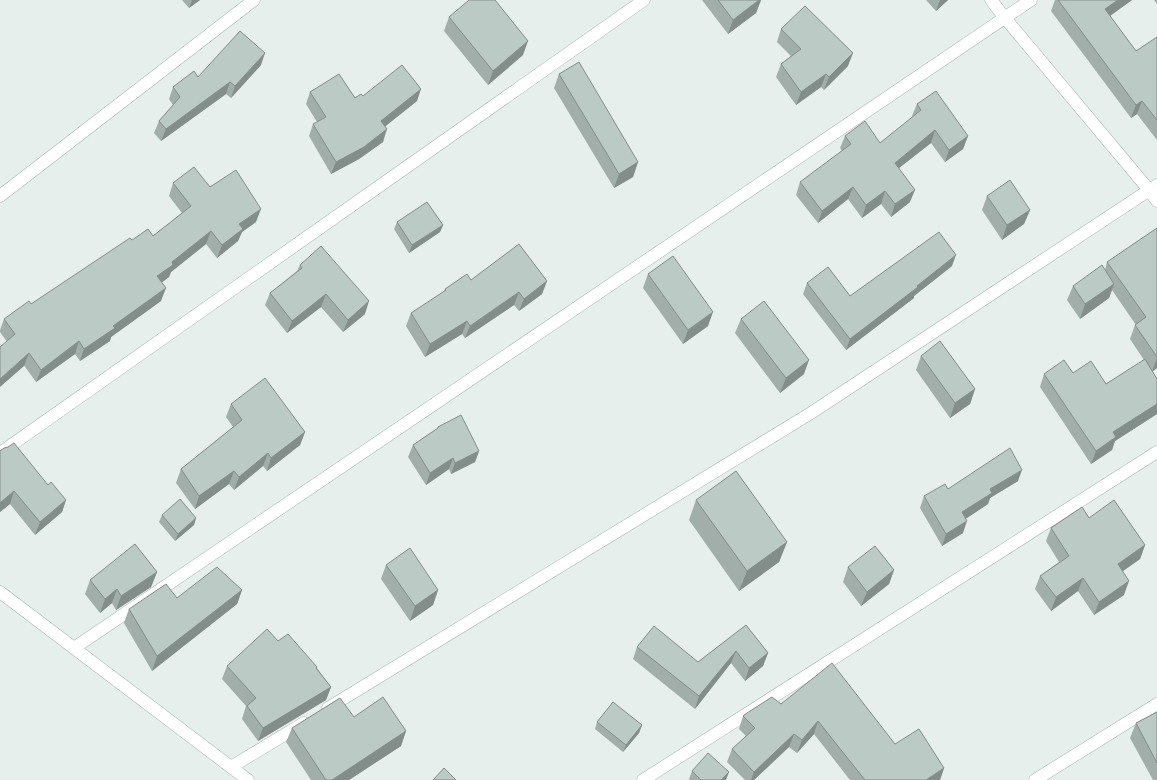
<svg xmlns="http://www.w3.org/2000/svg" width="1157" height="780" font-family="'DejaVu Sans',sans-serif">
	<style>
		.lines { fill: none; stroke-linecap: round; stroke-linejoin: round }
		.minor-casing { stroke: #a8b8b2; stroke-width: 13 }
		.minor { stroke: #fff; stroke-width: 12 }
		.wall { fill: #a1aea9 }
		.shaded-wall { fill: #838d89 }
		.building { fill: #bbcac4; stroke: #838d89 }
	</style>
	<rect width="100%" height="100%" fill="#e6efeb"/>
	<g class="lines">
		<g class="minor-casing">
			<path id="minor" d="M991,0L1005,18L1149,190L1157,201
				M0,196L254,0
				M0,453L644,0
				M0,592L248,780
				M74,648L1031,0
				M328,708L811,413L1157,185
				M231,767L304,723
				M643,780L1157,452
				M1035,780L1157,704"/>
		</g>
		<use href="#minor" class="minor"/>
	</g>
	<path class="wall" d="M182,0H200L189,8Z
		M702,0H761L756,13L728,34Z
		M926,0H948L936,11Z
		M1055,0H1132L1110,16L1136,51L1157,37V140L1137,114L1131,118L1051,11Z
		M1154,0H1157V4Z
		M449,17L523,55L488,85L444,31Z
		M781,29L848,66L824,90L821,87L796,105L776,77L781,64L791,56L777,42Z
		M261,65L231,98L226,94L161,141L154,133L159,121L173,105L169,99L173,87L198,77Z
		M559,74L638,162L633,177L614,188L554,88Z
		M310,92L355,98L363,96L417,101L385,126L383,142L359,159L331,174L309,136L313,124L317,122L306,104Z
		M917,104L968,136L963,149L945,162L931,143L899,168L910,202L891,217L881,204L862,218L848,199L818,223L796,195L800,182L842,151L840,148L845,136L880,143L913,117L912,116Z
		M173,183L210,187L256,222L242,232L238,241L217,258L206,244L171,272L169,277L162,282L161,301L111,337L110,341L80,361L75,354L36,382L0,332V330L4,319L31,304L132,240L153,236L182,213L169,196Z
		M987,196L1030,210L1024,224L1002,240L982,210Z
		M397,222L443,225L440,232L409,253L394,229Z
		M1157,228V368L1152,371L1157,379V414L1115,441L1112,450L1091,464L1040,387L1044,374L1073,373L1106,384L1144,360L1130,339L1135,325H1136L1112,290L1109,298L1080,319L1067,300L1073,286L1105,270L1107,262Z
		M300,265L365,314L343,332L321,307L287,333L265,305L270,293L297,271Z
		M952,266L914,296V298L846,350L803,294L807,283L850,296Z
		M648,274L708,326L683,344L643,288Z
		M471,280L547,281L542,294L519,311L514,305L465,338L462,334L425,357L406,326L411,313L444,292L445,289Z
		M741,319L804,374L780,393L735,333Z
		M921,356L975,389L970,404L950,418L916,370Z
		M231,404L305,432L300,445L267,471L263,466L234,490L229,484L195,509L176,483L181,469L233,427L226,417Z
		M438,427L479,451L475,462L451,474L449,469L426,485L408,457L413,445L437,429Z
		M0,451L48,485L66,500L62,512L35,535L10,504L0,512Z
		M1018,481L990,498L988,504L965,519L963,533L942,546L920,508L924,496L948,489Z
		M696,500L787,542L779,562L739,591L689,520Z
		M162,515L196,518L194,525L175,541L159,522Z
		M1089,518L1145,545L1140,559L1123,571L1124,595L1094,615L1078,591L1051,611L1035,589L1040,576L1059,562L1046,541L1051,528Z
		M386,565L438,590L433,605L410,621L381,579Z
		M848,567L894,570L889,584L861,606L843,582Z
		M157,572L151,587L116,610L112,603L100,613L85,594L90,580Z
		M242,590L237,604L152,671L124,623L129,609Z
		M746,625L768,653L763,666L745,681L731,663L695,709L633,659L637,647L698,662Z
		M278,641L317,667V668L331,687L326,700L258,741L242,719L246,706L222,679L227,666Z
		M781,704L895,744L944,768L940,780H850L814,734L797,753L789,747L754,780H745L727,762L732,749L746,736L739,729L743,716Z
		M1157,712V780H1153L1130,738L1136,723Z
		M354,717L406,731L401,746L349,780H311L286,742L292,728Z
		M597,722L642,725L639,733L623,752L595,729Z
		M692,771L725,780H690L689,779Z"/>
	<path class="shaded-wall" d="M192,0H200L189,8Z
		M759,0H761L756,13L728,34L733,20Z
		M940,0H948L936,11Z
		M1118,0H1132L1100,23L1105,9Z
		M528,41L523,55L488,85L493,71Z
		M265,53L261,65L231,98L235,86Z
		M853,53L848,66L824,90L829,77Z
		M826,74L821,87L796,105L801,92Z
		M230,82L226,94L161,141L166,129Z
		M421,89L417,101L377,133L381,121Z
		M1142,101L1137,114L1131,118L1136,105Z
		M387,129L383,142L359,159L331,174L336,162Z
		M935,130L931,143L890,175L895,163Z
		M968,136L963,149L945,162L949,150Z
		M638,162L633,177L614,188L619,174Z
		M853,187L848,199L818,223L822,211Z
		M915,190L910,202L891,217L895,204Z
		M885,191L881,204L862,218L866,205Z
		M261,209L256,222L242,232L238,241L217,258L222,245L239,224Z
		M1030,210L1024,224L1002,240L1007,225Z
		M443,225L440,232L409,253L412,245Z
		M211,231L206,244L171,272L169,277L153,289L157,276L172,262Z
		M956,255L952,266L914,296V298L846,350L850,339L917,286Z
		M547,281L542,294L519,311L524,299Z
		M1114,284L1109,298L1080,319L1085,304Z
		M166,288L161,301L111,337L110,341L80,361L84,349L113,326Z
		M519,292L514,305L465,338L470,326Z
		M326,294L321,307L287,333L292,321Z
		M369,301L365,314L343,332L348,320Z
		M713,312L708,326L683,344L688,330Z
		M467,321L462,334L425,357L430,344Z
		M79,341L75,354L36,382L41,370Z
		M29,353L24,366L0,387V379Z
		M1157,358V368L1152,372Z
		M809,360L804,374L780,393L786,378Z
		M975,389L970,404L950,418L955,403Z
		M1157,404V414L1115,441L1112,450L1091,464L1096,451L1113,432Z
		M305,432L300,445L267,471L271,458Z
		M479,451L475,462L451,474L455,463Z
		M268,453L263,466L234,490L239,477Z
		M453,458L449,469L426,485L430,473Z
		M1022,470L1018,481L990,498L988,504L958,524L962,512L990,489Z
		M234,471L229,484L195,509L199,496Z
		M14,491L10,504L0,512V503Z
		M66,500L62,512L35,535L40,522Z
		M196,518L194,525L175,541L178,534Z
		M967,521L963,533L942,546L946,534Z
		M787,542L779,562L739,591L747,571Z
		M1145,545L1140,559L1113,578L1118,564Z
		M894,570L889,584L861,606L867,592Z
		M157,572L151,587L116,610L121,596Z
		M1083,578L1078,591L1051,611L1056,597Z
		M1129,581L1124,595L1094,615L1099,602Z
		M117,589L112,603L100,613L105,599Z
		M242,590L237,604L152,671L157,656Z
		M438,590L433,605L410,621L415,606Z
		M736,651L731,663L695,709L699,696Z
		M768,653L763,666L745,681L749,668Z
		M331,687L326,700L258,741L263,728Z
		M818,721L814,734L797,753L802,740Z
		M642,725L639,733L623,752L626,745Z
		M406,731L401,746L349,780H332Z
		M794,734L789,747L754,780H751L754,772Z
		M944,768L940,780H926Z
		M729,772L726,780H721Z"/>
	<path class="building" d="M469,0H495L528,41L493,71L449,17Z
		M718,0H759L733,20Z
		M1058,0H1118L1105,9L1136,51L1157,37V120L1142,101L1136,105Z
		M805,6L853,53L829,77L826,74L801,92L781,64L801,49L781,29Z
		M240,31L265,53L235,86L230,82L166,129L159,121L180,97L173,87L194,71L198,77Z
		M579,62L638,162L619,174L559,74Z
		M402,65L421,89L381,121L387,129L364,147L336,162L313,124L326,117L310,92L339,74L355,98L361,94L363,96Z
		M936,91L968,136L949,150L935,130L895,163L915,190L895,204L885,191L866,205L853,187L822,211L800,182L851,144L845,136L865,121L880,143L921,110L917,104Z
		M194,167L210,187L236,170L261,209L239,224L243,229L222,245L211,231L172,262L173,265L157,276L166,288L113,326L115,328L84,349L79,341L41,370L29,353L0,379V347L15,334L4,319L29,301L31,304L130,238L132,240L148,229L153,236L191,206L173,183Z
		M1010,180L1030,210L1007,225L987,196Z
		M427,202L443,225L412,245L397,222Z
		M1157,228V357L1135,325L1146,317L1107,262Z
		M939,232L956,255L917,286L918,287L850,339L807,283L828,267L850,296Z
		M519,244L547,281L524,299L519,292L470,326L467,321L430,344L411,313L446,290L445,289L467,274L471,280Z
		M321,246L369,301L348,320L326,294L292,321L270,293L302,268L300,265Z
		M673,256L713,312L688,330L648,274Z
		M1102,265L1114,284L1085,304L1073,286Z
		M764,301L809,360L786,378L741,319Z
		M940,341L975,389L955,403L921,356Z
		M1145,359L1157,379V404L1113,432L1116,437L1096,451L1044,374L1064,360L1073,373L1091,361L1106,384Z
		M265,378L305,432L271,458L268,453L239,477L234,471L199,496L181,469L242,420L231,404Z
		M461,415L479,451L455,463L453,458L430,473L413,445L438,428V427Z
		M14,443L48,485L51,482L66,500L40,522L14,491L0,503V451L4,448L8,447Z
		M1010,448L1022,470L990,489L992,493L962,512L967,521L946,534L924,496L945,484L948,489Z
		M736,471L787,542L747,571L696,500Z
		M180,499L196,518L178,534L162,515Z
		M1114,500L1145,545L1118,564L1129,581L1099,602L1083,578L1056,597L1040,576L1069,556L1051,528L1082,507L1089,518Z
		M135,544L157,572L121,596L117,589L105,599L90,580Z
		M875,546L894,570L867,592L848,567Z
		M410,548L438,590L415,606L386,565Z
		M217,567L242,590L157,656L129,609L166,584L177,598Z
		M746,625L768,653L749,668L736,651L699,696L637,647L654,626L698,662Z
		M267,629L278,641L288,634L317,667L316,668L331,687L263,728L247,706L256,698L227,666Z
		M832,663L895,744L919,729L944,768L926,780H865L818,721L802,740L794,734L754,772L732,749L755,728L743,716L747,713L772,697L781,704Z
		M383,697L406,731L332,780H326L292,728L340,698L354,717Z
		M613,702L642,725L626,745L597,722Z
		M1157,712V763L1136,723Z
		M708,753L729,772L721,780H701L692,771Z
		M444,768L456,780H433Z"/>
</svg>
